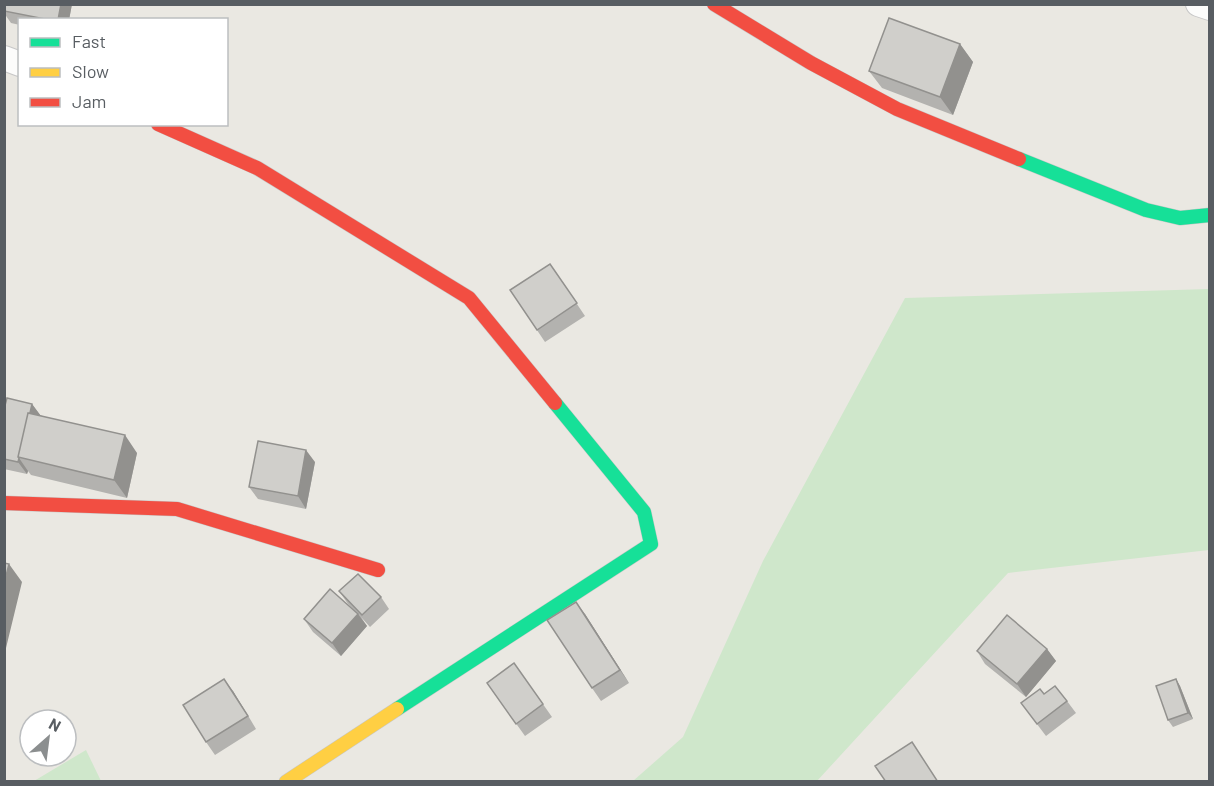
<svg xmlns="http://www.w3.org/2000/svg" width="1214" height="786" font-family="Barlow,sans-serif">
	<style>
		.green { fill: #cfe7cb }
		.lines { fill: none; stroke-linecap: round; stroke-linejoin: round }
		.street-casing { stroke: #c7c7c7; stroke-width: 26 }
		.fast-casing { stroke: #c7c7c6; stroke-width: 15 }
		.slow-casing { stroke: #c7c7c6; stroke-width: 15 }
		.jam-casing { stroke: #c7c7c6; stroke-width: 15 }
		.street { stroke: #fcfcfb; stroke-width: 24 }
		.fast { stroke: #16e098; stroke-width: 14 }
		.slow { stroke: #ffcf43; stroke-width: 14 }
		.jam { stroke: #f24e42; stroke-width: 14 }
		.wall { fill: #b3b2af }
		.shaded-wall { fill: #92918e }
		.building { fill: #d0cfcb; stroke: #92918e; stroke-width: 1.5 }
	</style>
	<rect width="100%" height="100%" fill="#eae8e2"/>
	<path class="green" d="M1209,289V550L1008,573L817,781H633L683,737L763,561L905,298Z
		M86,750L101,781H34Z"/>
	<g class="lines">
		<g class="street-casing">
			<path id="street" d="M1198,4L1210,8
				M4,58L20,64"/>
		</g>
		<g class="fast-casing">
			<path id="fast" d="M1019,159L1146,210L1180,218L1210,215
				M397,709L651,544L644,512L555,403"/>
		</g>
		<g class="slow-casing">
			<path id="slow" d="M286,782L397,709"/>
		</g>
		<g class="jam-casing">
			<path id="jam" d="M714,4L811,63L897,109L1019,159
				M158,124L257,168L469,298L555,403
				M4,503L177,509L378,570"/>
		</g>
		<use href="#street" class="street"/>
		<use href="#fast" class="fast"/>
		<use href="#slow" class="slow"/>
		<use href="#jam" class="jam"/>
	</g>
	<path class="wall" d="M4,4H72L69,20H20V25L11,23L4,13Z
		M960,44L973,62L953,115L882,88L869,71Z
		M550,264L585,316L545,342L510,290Z
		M32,404L40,415L137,453L127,498L31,475L28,471L27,474L4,469V409Z
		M315,462L306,509L258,499L249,487Z
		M339,591L381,597L389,609L370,627L361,617L367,626L341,656L313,632L304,619L354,610L348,604Z
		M585,614L629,683L601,701L592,688Z
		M1047,649L1056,661L1026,697L985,664L977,651Z
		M514,663L552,717L525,736L487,683Z
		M1176,679L1180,686L1193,719L1173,727L1168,720Z
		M233,691L256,729L215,755L206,742Z
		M1044,694L1067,701L1076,713L1046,736L1021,703Z"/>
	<path class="shaded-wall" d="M61,4H72L69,20H58Z
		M960,44L973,62L953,115L940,97Z
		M32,404L41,416L19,457Z
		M125,435L137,453L127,498L114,480Z
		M306,450L315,462L306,509L298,496Z
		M19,458L28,471L27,474L18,462Z
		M9,564L22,582L6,648L4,646V584Z
		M576,602L585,614L629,683L620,670Z
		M358,614L367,626L341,656L332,643Z
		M1047,649L1056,661L1026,697L1017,684Z
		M224,679L233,691L256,729L248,716Z
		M1176,679L1180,686L1193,719L1188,713Z"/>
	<path class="building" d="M4,4H61L58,20H50L4,11Z
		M889,18L960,44L940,97L869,71Z
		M550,264L577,303L537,330L510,290Z
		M7,398L32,404L30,413H28L18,457L19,458L18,462L4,459V409Z
		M28,413L125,435L114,480L18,457Z
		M258,441L306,450L298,496L249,487Z
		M4,563L9,564L4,584Z
		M358,574L381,597L362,615L339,591Z
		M330,589L358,614L332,643L304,619Z
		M576,602L620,670L592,688L547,620Z
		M1007,615L1047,649L1017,684L977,651Z
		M514,663L543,704L516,724L487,683Z
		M224,679L248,716L206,742L183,705Z
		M1176,679L1188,713L1168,720L1156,686Z
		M1055,686L1067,701L1037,724L1021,703L1040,689L1044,694Z
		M912,742L938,782H886L875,766Z"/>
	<rect width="1214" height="786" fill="none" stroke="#585d62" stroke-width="12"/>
	<rect x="18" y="18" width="210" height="108" fill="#ffffff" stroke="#bcbec0" stroke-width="1.5"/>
	<rect x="30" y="38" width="30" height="9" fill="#16e098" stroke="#bcbec0" stroke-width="1.5"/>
	<text x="72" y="48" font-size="18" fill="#585d62">Fast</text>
	<rect x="30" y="68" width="30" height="9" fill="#ffcf43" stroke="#bcbec0" stroke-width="1.5"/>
	<text x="72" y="78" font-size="18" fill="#585d62">Slow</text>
	<rect x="30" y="98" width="30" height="9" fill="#f24e42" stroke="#bcbec0" stroke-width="1.5"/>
	<text x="72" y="108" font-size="18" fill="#585d62">Jam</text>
	<g transform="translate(48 738) rotate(28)"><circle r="28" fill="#ffffff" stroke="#bcbec0" stroke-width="1.5"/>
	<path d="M0-4.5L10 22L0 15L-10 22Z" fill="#8b8e8f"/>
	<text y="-9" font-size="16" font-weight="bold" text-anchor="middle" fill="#585d62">N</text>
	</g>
</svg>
